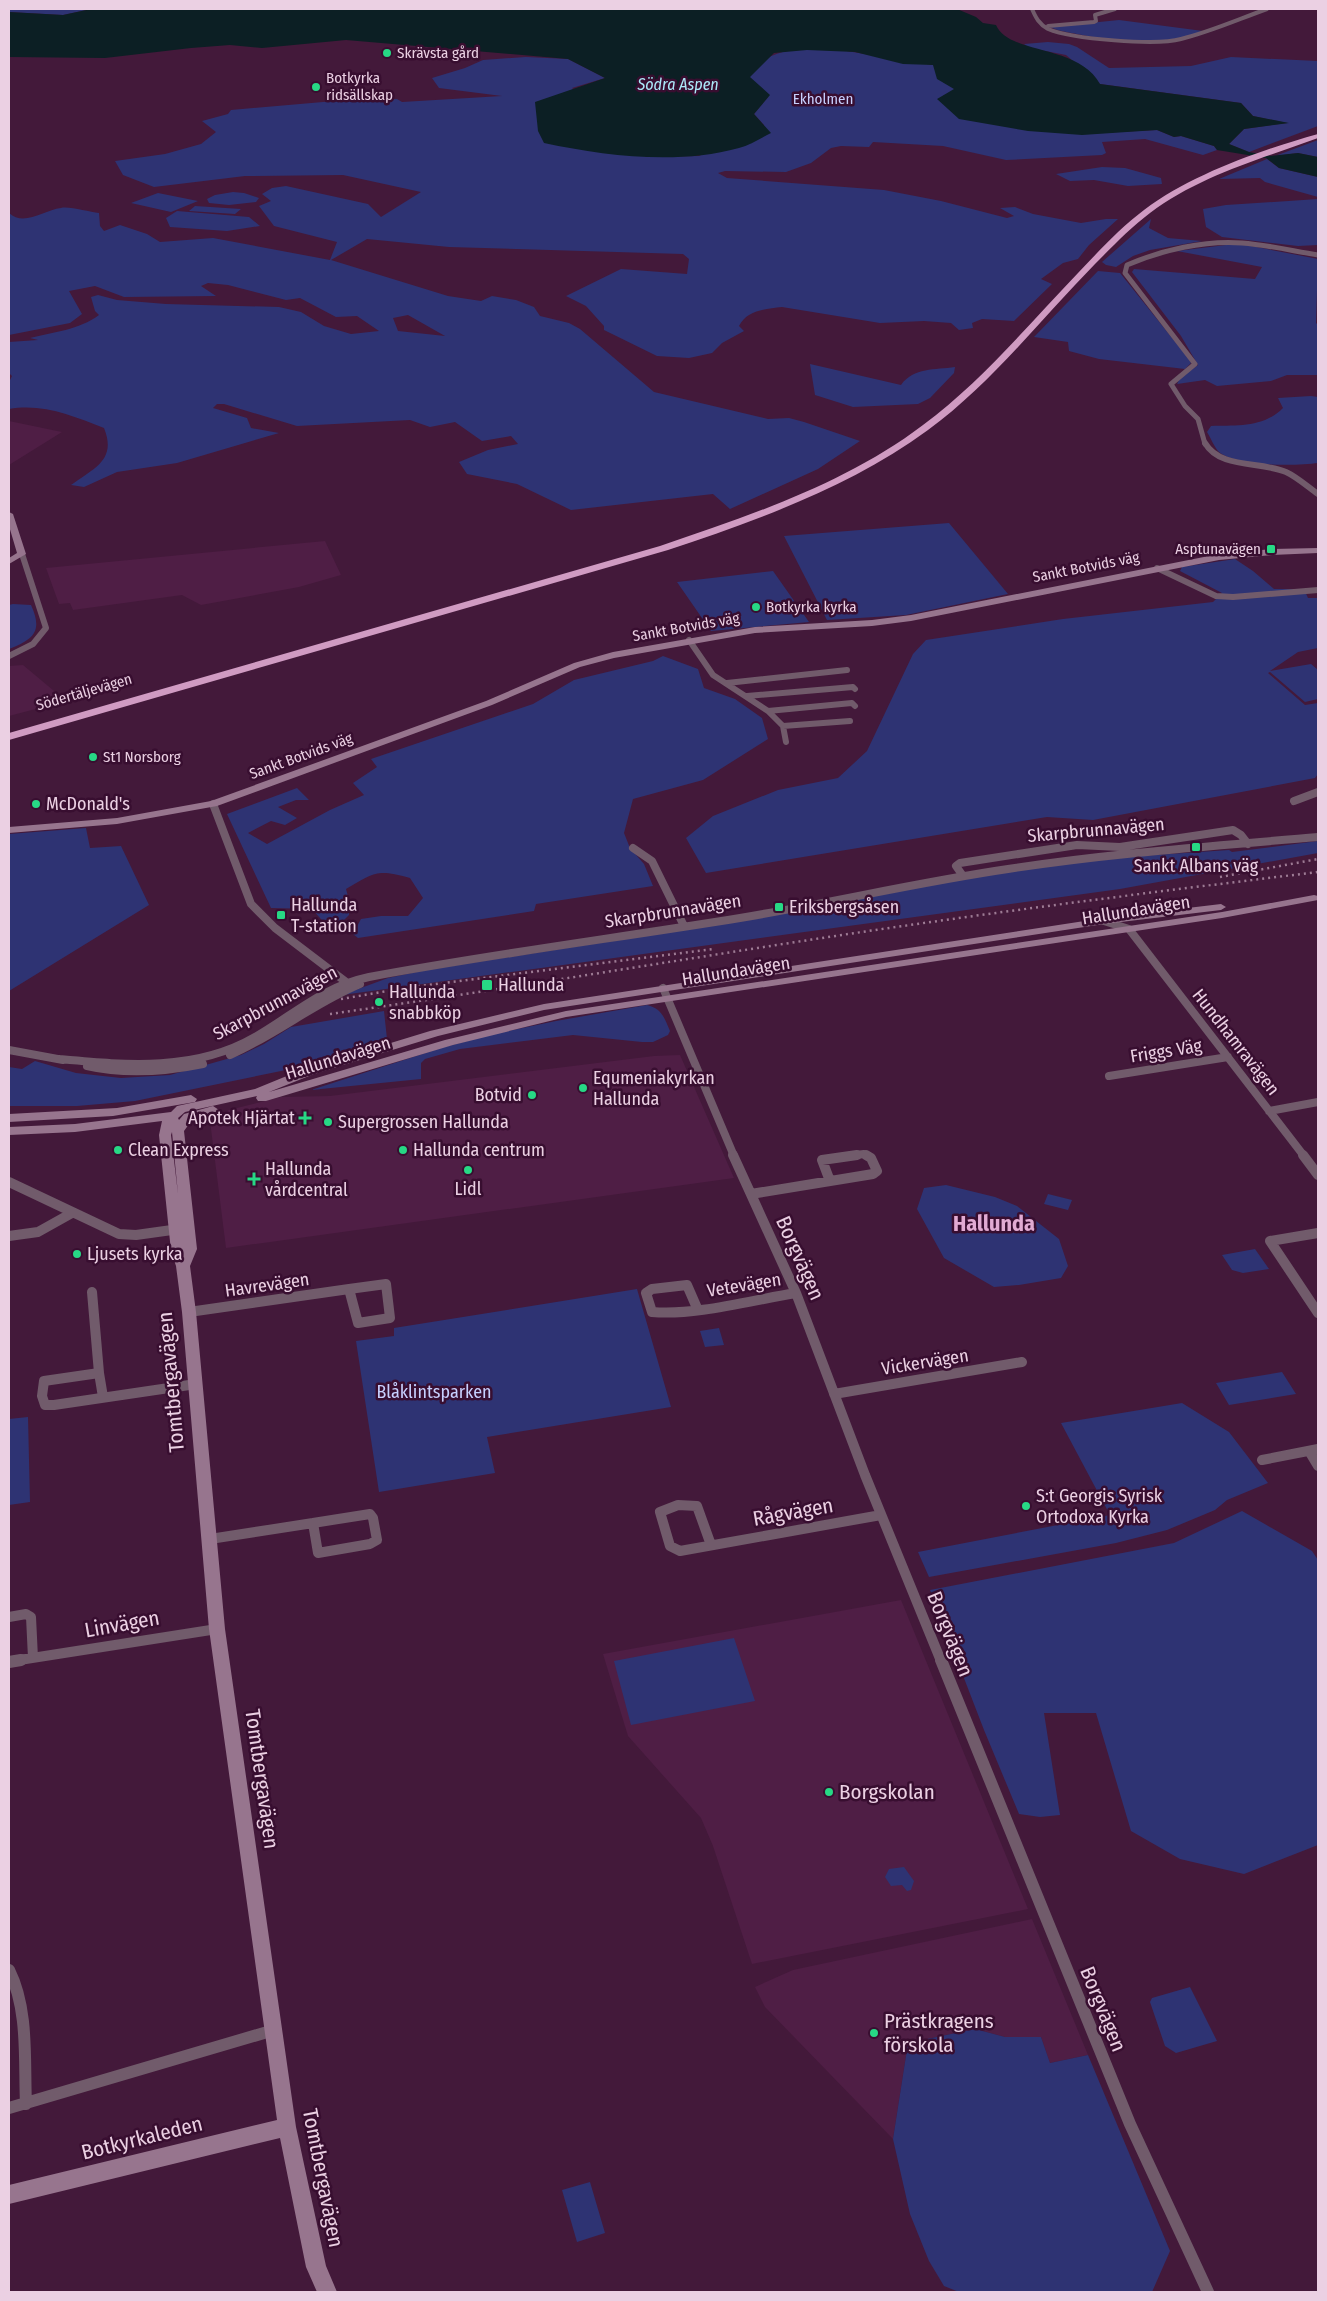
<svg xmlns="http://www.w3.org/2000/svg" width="1327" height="2301" font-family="'Fira Sans Condensed',sans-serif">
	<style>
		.built { fill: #4f1e45 }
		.green { fill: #2e3373; fill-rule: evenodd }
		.water { fill: #0c1f24 }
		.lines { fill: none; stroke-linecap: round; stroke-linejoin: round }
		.street-far5 { stroke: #715b6b; stroke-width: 4 }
		.street-far4 { stroke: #715b6b; stroke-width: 5 }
		.street-far3 { stroke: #715b6b; stroke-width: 6 }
		.street-far2 { stroke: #715b6b; stroke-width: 8 }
		.street-far1 { stroke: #715b6b; stroke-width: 10 }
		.street { stroke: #715b6b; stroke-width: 12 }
		.secondary { fill: #97758e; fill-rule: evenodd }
		.highway { fill: #d09bc2; fill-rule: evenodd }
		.rail { stroke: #9d7b94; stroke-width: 2.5; stroke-dasharray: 2 4; stroke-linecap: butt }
		.poi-dot { fill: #27d885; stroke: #380e30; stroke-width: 2 }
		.labels { text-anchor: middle; stroke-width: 5; stroke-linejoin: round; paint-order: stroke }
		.far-poi-label { font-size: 15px; fill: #ebd0e3; stroke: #380e30; text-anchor: start }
		.far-park-label { font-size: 15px; fill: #c7d0fe; stroke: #380e30 }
		.far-street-label { font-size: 15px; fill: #ebd0e3; stroke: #380e30 }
		.far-water-label { font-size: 16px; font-style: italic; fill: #ace9f9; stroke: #380e30 }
		.poi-label { font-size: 18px; fill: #ebd0e3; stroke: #380e30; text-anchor: start }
		.street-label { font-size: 18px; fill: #ebd0e3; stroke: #380e30 }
		.park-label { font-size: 18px; fill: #c7d0fe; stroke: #380e30 }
		.near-street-label { font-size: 21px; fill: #ebd0e3; stroke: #380e30 }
		.near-poi-label { font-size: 21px; fill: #ebd0e3; stroke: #380e30; text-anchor: start }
		.district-label { font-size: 22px; font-weight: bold; fill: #e1abd3; stroke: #380e30 }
	</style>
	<rect width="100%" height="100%" fill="#43193a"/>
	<path class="built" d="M9,421L62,432L9,465Z
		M325,541L341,575L299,587L201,605L182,595L73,610L70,603L59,604L46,568Z
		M23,665L66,701L9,716V666Z
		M680,1055L734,1178L226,1248L210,1121L229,1110L281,1097L330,1096L654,1056Z
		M901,1600L1028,1909L752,1964L713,1846L701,1818L628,1736L603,1654Z
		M1032,1919L1088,2055L1050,2063L1041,2037H1005L975,2029L908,2043L893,2139L765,2007L755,1987L793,1970Z"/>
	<path class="green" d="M9,9H91L63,15L9,12Z
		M1119,20L1203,31C1164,47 1117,42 1077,34C1068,32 1058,31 1050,27Z
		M1048,42L1069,44L1077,47L1109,68L1191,66L1231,57L1318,61V126L1249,152L1229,144L1244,129L1287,123L1253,116L1241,103L1100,84L1066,55L1030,48L1024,44Z
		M834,49L933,65L1077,134L1157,130L1174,137L1181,136L1214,146L1217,150L1203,155L1145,139L1102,142L1106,153L1102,155L1006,160L943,146L873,142L869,147L841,146L831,148L811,163L786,172L725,171L718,173L727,178L884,190L941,201L1007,218L1014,216L1000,208L1015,207L1033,214L1081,223L1106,219H1118L1089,245L1078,259L1063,263L1041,279L1052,284L1014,321L982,319L972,323L973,328L959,330L951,323L924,321L880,323L782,307C765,309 747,310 739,326L744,331L722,343L712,353L689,358L657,356L604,330V326L586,306L566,296L621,269L687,274L689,259L683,254L449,247L367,239L331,260L448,296L481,301L492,296L516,300L534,307L540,316L569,323L580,329L654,392L768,419L789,418L804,422L860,441L818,469L730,509L713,494L571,510L517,484L467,474L459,462L488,450L518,444L511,436L482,441L455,422L430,427L410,420L297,426L224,404H217L213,408L247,418L251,428L279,433L177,463L117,472L84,487L71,485C94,468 117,460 104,428C73,416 43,403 9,409V382L12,376L9,373V342L38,340L30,338C53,332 79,330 99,315L95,311L91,297L98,295L117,300L166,304L279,307L301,312L324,326L351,334L379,331L357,316L336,317L300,298L286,300L228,285L208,283L201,286L216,296L124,297L95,286L69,291L82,314L70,323L9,335V213C24,227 44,210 61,208C69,206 89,212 99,213L100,226L104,231L120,225L147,234L160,242L213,238L330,260L337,242L274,226L259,206L271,201L262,194L272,188L286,186L368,204L381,217L421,192L343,175L245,176L154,187L123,175L115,161L165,154L201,144L216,132L202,121L228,114L231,110L346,100L397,99L402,102L502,96L439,88L432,78L465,68L483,60L526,57L568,59L605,78L572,88L646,157L699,156L764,125L754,114L768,97L749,78C768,44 801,50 834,49ZM408,315L445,336L398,331L393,318Z
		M1318,140V157L1298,153L1275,156Z
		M1267,159L1279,168L1318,177V197L1265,182L1260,178L1219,179Z
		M1102,167L1125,168L1161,178L1162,184L1128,186L1094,180L1070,181L1056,174Z
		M233,192L244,193L259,198L256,202L229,205L209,203L207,199L215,195Z
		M158,193L198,201L171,212L131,203Z
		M1318,199V245L1298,246L1222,237L1206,227L1203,209L1226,205Z
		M195,206L241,209L235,214L189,211Z
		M177,211L249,217L260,226L227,231L170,227L166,218Z
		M1151,219L1149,228L1168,238L1202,241L1150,250L1133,256L1116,267L1106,265L1102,262Z
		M1226,245H1246L1318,259L1316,323L1318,325V375H1287L1271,381L1217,386L1205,380L1177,384L1180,378L1198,365L1181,336L1132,272L1134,269L1255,279L1262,267L1177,251Z
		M1098,271L1120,273L1189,359L1191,363L1185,369L1099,359L1069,351L1068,342L1034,337Z
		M810,364L901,385C914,367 935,370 955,367L954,373L930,398L918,404L853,407L815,395Z
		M1311,396L1318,397V463C1296,466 1237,467 1219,452C1214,447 1211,438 1207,432L1211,426C1237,425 1263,428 1283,408L1278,398Z
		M949,523L1008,594L906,615L827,620L784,536Z
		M1235,559L1253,571L1274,589H1304L1308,598H1318V648L1298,652L1270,671L1311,664L1318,670V699L1305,702L1270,672L1268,673L1305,705L1318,703V774L1315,778L1093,820L1047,817L706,873L686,838L713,816L778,790L838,778L867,751L913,654L926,640L1063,619L1213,602L1222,593L1180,571L1182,567Z
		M773,571L809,622L711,631L677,582Z
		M13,604L31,605C43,631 34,639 9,649V605Z
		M663,656L698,669L704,688L735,699L762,718L768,739L703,780L633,799L624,833L630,848L644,864L653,886L536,904L534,911L358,938L353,934L361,919L381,916H408L423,898L410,878C377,869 375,872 346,889L349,900V915L334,930L328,927L312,909L271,908L227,814L297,788L309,800H296L278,807L297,818L285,825L271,821L248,833L267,844L330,810L364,795L353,783L377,767L371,759L533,704L574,680L653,661Z
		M86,828L90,848L121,846L149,905L9,991V834Z
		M1318,841V853L1120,889L342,995L388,978L426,970L764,917L969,877L1111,858L1229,850L1232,852Z
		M647,1005C662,1009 664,1017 670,1031L668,1035L653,1042H642L573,1035L460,1049L425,1059L421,1063V1079L311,1090L441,1048L494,1034L556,1021Z
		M384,1011L387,1039L286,1070L135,1101L77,1106H9V1067L22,1069L35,1061L76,1073L121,1078L170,1075L241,1055L264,1044L291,1027Z
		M946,1185L995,1197L1017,1206L1059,1239L1068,1266L1061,1278L1019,1285L994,1287L944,1258L917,1209L924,1188Z
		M1048,1194L1072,1200L1068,1210L1044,1204Z
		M1255,1249L1269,1269L1243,1273L1232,1270L1222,1255Z
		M637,1289L671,1407L487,1437L495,1473L379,1492L356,1341L394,1336V1328Z
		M719,1328L724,1345L705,1347L700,1331Z
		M1282,1372L1296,1394L1229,1405L1216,1383Z
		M1182,1403L1229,1432L1268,1483L1227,1500L1215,1510L1167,1530L1116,1543L929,1577L918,1552L1110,1515L1061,1423Z
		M28,1417L30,1502L9,1505V1419Z
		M1242,1511L1312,1551L1318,1560V1845L1244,1874L1180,1859L1131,1831L1096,1713H1044L1060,1815L1040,1817L1019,1814L984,1730L930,1590L1174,1543Z
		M734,1638L755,1701L631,1725L614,1661Z
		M904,1867L914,1881L911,1890L907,1891L902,1885L891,1886L885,1877L889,1869Z
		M1190,1987L1217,2041L1176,2053L1165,2046L1150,2002L1152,1998Z
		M975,2029L1005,2037H1041L1050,2063L1088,2055L1170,2251L1152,2292H959L944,2286L929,2261L910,2214L893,2139L908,2043Z
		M590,2182L605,2233L577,2242L562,2190Z"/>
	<path class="water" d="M91,9H957L976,17L983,23L996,25C1009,55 1078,44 1100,84L1241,103L1253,116L1289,123L1244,129L1229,144L1249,152L1270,156L1298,153L1318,157V177L1279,168L1266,158L1217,150L1214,146L1181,136L1174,137L1157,130L1082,135L1028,131L959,119L937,99L954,89L937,79L933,65L903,64L855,52L807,50L774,53L750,77L770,95L754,114L771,133C761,138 750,145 739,148C677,165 606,156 544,143L538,131L535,102L605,78L568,59L346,40L262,48L230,45L191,48L105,58L9,57V12L63,15Z"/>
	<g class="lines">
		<path class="street-far5" d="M1032,9C1036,18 1039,24 1048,29C1072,39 1156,46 1181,39C1210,32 1239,19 1267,9
			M1048,26L1094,22L1096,21L1095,15L1115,9"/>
		<path class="street-far4" d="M1205,444L1198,419L1185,406L1171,384L1195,364L1125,273L1127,265C1162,250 1205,240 1242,243C1268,245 1293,251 1318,255"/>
		<path class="street-far3" d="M1205,443C1220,469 1260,461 1286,472C1297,477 1308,487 1318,494
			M1157,568L1216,596L1233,597L1318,590
			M689,640L713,675L768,711L783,726L786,742
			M9,656L33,644L46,628L22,554
			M727,683L847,670
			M747,696L853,687L855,689
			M768,711L852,703L855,706
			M783,726L850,721"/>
		<path class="street-far2" d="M1294,801L1318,792
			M213,804L251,904L275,928L350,985
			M633,848L652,861L684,926
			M963,876L956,866L960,863L1077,845L1120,847L1233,830L1241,835L1248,844
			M1104,921L1129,929L1304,1156
			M663,988L734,1156
			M9,1050L63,1060
			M230,1055C276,1035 314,1003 360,984
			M59,1059C125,1065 195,1072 255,1037C295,1014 322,987 369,977C492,954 617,938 740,918C830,903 919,882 1008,869C1111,853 1215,846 1318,837
			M87,1066C126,1075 164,1072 203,1064
			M1109,1076L1228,1057
			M1269,1111L1318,1102
			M848,1156L864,1154L868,1156"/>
		<path class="street-far1" d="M733,1155L796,1293L865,1475L941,1661
			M1303,1155L1318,1175
			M830,1181L822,1160L857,1155
			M9,1182L119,1234L136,1235L179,1229
			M751,1194L873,1174L877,1171L871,1158L866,1155
			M1318,1233L1270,1241L1318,1313
			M9,1236L38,1232L72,1213
			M386,1284L390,1318L358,1323L349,1289Z
			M92,1292L99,1373
			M697,1308L687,1285L652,1289L646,1293L652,1312C695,1316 752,1300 796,1293
			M189,1312L349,1289
			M834,1394L1022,1362
			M103,1397L99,1373L44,1381L42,1396L45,1405H54L196,1384
			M1309,1451L1318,1466
			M1262,1460L1318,1449
			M370,1514L373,1518L377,1540L370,1544L318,1553L313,1523Z
			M210,1539L313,1523
			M711,1545L697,1506L678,1505L660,1512L670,1546L680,1551L881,1515
			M9,1617L26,1614L31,1617L33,1658
			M13,1661L217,1629"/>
		<path class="street" d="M941,1660L1130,2124L1208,2292
			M9,1662L21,1660
			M9,1970C29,2010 24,2061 26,2104
			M9,2108L274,2030"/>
		<path class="secondary" d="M9,512L13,514L26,554L9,564V558L17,553L9,526Z
			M1272,549L1318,548V553L1272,555L1219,560L911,621L872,626L755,633L614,658L580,667L492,705L217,806L117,824L9,833V827L117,818L211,801L486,701L574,663L613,652L755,627L872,620L911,615L1219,554Z
			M1314,895L1318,896V900L1222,918L566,1017L453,1045L266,1101H258L256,1098L257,1096L185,1112L178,1118L179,1120L184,1114L213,1106L219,1110L217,1113L192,1120L184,1131L197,1249L190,1266L196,1312L225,1629L296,2127L326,2266L337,2292H317L306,2267L280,2138L9,2204V2185L277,2120L209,1629L182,1312L176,1266L171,1251L159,1135L162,1121L75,1132L9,1135V1127L75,1124L171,1112L177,1106L255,1089L299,1071L430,1031L544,1004L1104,918L1221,904L1226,907L1221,910L1104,924L544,1010L438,1036L314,1074L269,1092L445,1040L566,1011L1222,912ZM172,1132L178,1194L171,1135Z
			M191,1095L197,1099L195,1102L113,1116L9,1122V1114L117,1108Z"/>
		<path class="highway" d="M1318,134V138C1261,159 1199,176 1150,213C1130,228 1113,246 1095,264C1040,320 991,384 928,430C850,487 758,520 668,550L9,740V733L660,546C751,515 845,484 923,425C981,382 1028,325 1078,273C1099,251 1120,228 1144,210C1192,174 1261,150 1318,134Z"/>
		<path class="rail" d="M1220,877L1318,859
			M341,999L405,988L713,949
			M330,1014C486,992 641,966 796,942C970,915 1144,893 1318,872"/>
	</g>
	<g class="poi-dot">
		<circle cx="387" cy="53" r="5"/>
		<circle cx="316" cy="87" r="5"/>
		<rect x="1266" y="544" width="10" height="10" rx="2.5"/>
		<circle cx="756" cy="607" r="5"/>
		<circle cx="93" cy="757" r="5"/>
		<circle cx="36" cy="804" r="5"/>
		<rect x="1191" y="842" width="10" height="10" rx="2.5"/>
		<rect x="774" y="902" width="10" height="10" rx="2.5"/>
		<rect x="276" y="910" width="10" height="10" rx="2.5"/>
		<rect x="481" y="979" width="12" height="12" rx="2.5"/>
		<circle cx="379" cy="1002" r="5"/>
		<circle cx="583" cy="1088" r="5"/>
		<circle cx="532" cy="1095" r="5"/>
		<path d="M302.5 1110.5h5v5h5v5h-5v5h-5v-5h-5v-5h5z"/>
		<circle cx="328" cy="1122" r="5"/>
		<circle cx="118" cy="1150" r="5"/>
		<circle cx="403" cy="1150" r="5"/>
		<circle cx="468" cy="1170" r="5"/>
		<path d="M251.5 1171.5h5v5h5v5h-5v5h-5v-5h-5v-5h5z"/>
		<circle cx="77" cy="1254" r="5"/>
		<circle cx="1026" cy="1506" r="5"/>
		<circle cx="829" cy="1792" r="5"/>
		<circle cx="874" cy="2033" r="5"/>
	</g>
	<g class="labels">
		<g class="far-poi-label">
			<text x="397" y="58">Skrävsta gård</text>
			<text x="326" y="83">Botkyrka<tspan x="326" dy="17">ridsällskap</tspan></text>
			<text x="1261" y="554" text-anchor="end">Asptunavägen</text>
			<text x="766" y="612">Botkyrka kyrka</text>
			<text x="103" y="762">St1 Norsborg</text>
		</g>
		<g class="far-park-label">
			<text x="823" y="104">Ekholmen</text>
		</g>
		<g class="far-street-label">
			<text transform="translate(1086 567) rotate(-11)" y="5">Sankt Botvids väg</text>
			<text transform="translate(686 627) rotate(-10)" y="5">Sankt Botvids väg</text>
			<text transform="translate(84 692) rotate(-16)" y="5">Södertäljevägen</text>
			<text transform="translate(301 756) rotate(-20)" y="5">Sankt Botvids väg</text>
		</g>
		<g class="far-water-label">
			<text x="678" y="90">Södra Aspen</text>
		</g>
		<g class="poi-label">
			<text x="46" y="810">McDonald's</text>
			<text x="1196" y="872" text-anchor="middle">Sankt Albans väg</text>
			<text x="291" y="911">Hallunda<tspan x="291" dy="21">T-station</tspan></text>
			<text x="789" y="913">Eriksbergsåsen</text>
			<text x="498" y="991">Hallunda</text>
			<text x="389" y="998">Hallunda<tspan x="389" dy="21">snabbköp</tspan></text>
			<text x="593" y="1084">Equmeniakyrkan<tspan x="593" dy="21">Hallunda</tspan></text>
			<text x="522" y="1101" text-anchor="end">Botvid</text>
			<text x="295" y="1124" text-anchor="end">Apotek Hjärtat</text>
			<text x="338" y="1128">Supergrossen Hallunda</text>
			<text x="128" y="1156">Clean Express</text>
			<text x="413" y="1156">Hallunda centrum</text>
			<text x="265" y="1175">Hallunda<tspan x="265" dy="21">vårdcentral</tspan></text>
			<text x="468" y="1195" text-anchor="middle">Lidl</text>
			<text x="87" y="1260">Ljusets kyrka</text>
			<text x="1036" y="1502">S:t Georgis Syrisk<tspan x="1036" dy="21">Ortodoxa Kyrka</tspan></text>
		</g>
		<g class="street-label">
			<text transform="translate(1096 830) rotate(-5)" y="6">Skarpbrunnavägen</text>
			<text transform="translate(1136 910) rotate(-9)" y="6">Hallundavägen</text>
			<text transform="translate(673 911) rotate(-9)" y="6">Skarpbrunnavägen</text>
			<text transform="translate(736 971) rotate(-9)" y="6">Hallundavägen</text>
			<text transform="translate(275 1003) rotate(-28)" y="6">Skarpbrunnavägen</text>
			<text transform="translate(1236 1042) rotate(52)" y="6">Hundhamravägen</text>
			<text transform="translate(1166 1051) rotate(-9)" y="6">Friggs Väg</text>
			<text transform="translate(338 1058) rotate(-17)" y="6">Hallundavägen</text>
			<text transform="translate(267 1285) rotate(-8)" y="6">Havrevägen</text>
			<text transform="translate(744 1285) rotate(-9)" y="6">Vetevägen</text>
			<text transform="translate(925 1362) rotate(-9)" y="6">Vickervägen</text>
		</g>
		<g class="park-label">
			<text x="434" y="1398">Blåklintsparken</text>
		</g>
		<g class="near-street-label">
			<text transform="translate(800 1258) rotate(66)" y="7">Borgvägen</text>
			<text transform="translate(171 1382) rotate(-95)" y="7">Tomtbergavägen</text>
			<text transform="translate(793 1512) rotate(-10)" y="7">Rågvägen</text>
			<text transform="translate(122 1624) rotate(-10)" y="7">Linvägen</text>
			<text transform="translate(950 1634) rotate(68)" y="7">Borgvägen</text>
			<text transform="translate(262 1779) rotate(82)" y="7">Tomtbergavägen</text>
			<text transform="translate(1103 2009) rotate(68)" y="7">Borgvägen</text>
			<text transform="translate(142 2138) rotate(-14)" y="7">Botkyrkaleden</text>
			<text transform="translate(323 2178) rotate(79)" y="7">Tomtbergavägen</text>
		</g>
		<g class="near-poi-label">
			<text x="839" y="1799">Borgskolan</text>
			<text x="884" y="2028">Prästkragens<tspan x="884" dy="24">förskola</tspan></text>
		</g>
		<g class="district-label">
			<text x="994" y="1231">Hallunda</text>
		</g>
	</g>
	<rect width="1327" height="2301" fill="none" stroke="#ebd0e3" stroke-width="20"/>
</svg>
